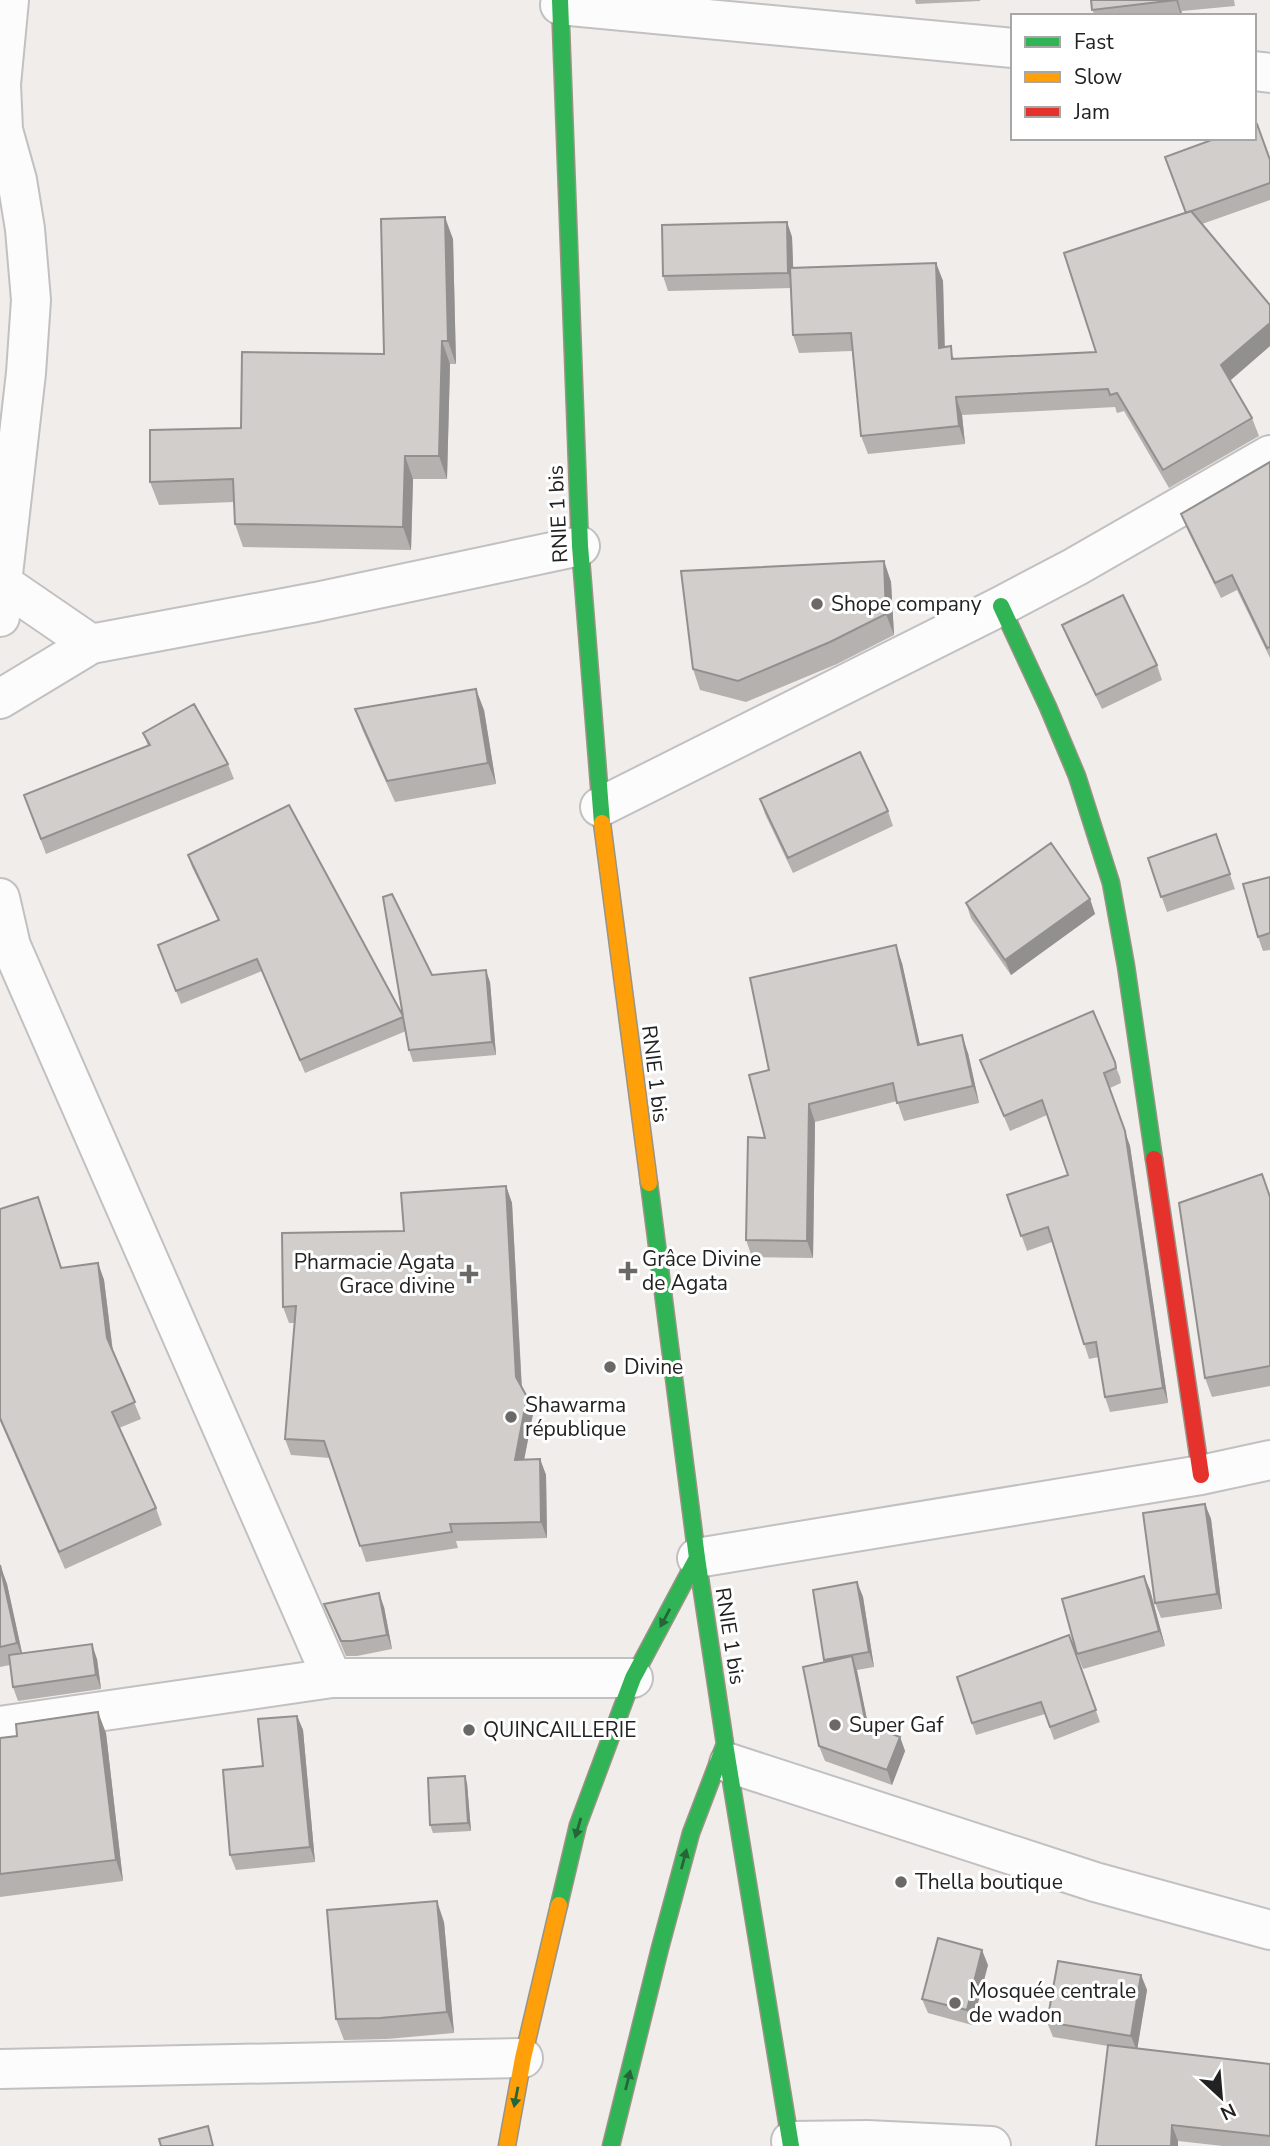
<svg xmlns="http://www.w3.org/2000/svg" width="1270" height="2146" font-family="'Nunito Sans',sans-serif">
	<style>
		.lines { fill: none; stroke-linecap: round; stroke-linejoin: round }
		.street-casing { stroke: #c2c0c0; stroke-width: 42 }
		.fast-casing { stroke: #999485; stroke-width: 19 }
		.slow-casing { stroke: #999485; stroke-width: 19 }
		.jam-casing { stroke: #999485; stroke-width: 19 }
		.street { stroke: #fdfcfc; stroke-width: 38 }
		.fast { stroke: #30b455; stroke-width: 16 }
		.slow { stroke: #ff9f0a; stroke-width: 16 }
		.jam { stroke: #e5322d; stroke-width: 16 }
		.wall { fill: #b4b1af }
		.shaded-wall { fill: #92908f }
		.building { fill: #d1cecc; stroke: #92908f; stroke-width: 2 }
		.oneway { fill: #286439 }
		.poi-dot { fill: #6a6968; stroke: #fff; stroke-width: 2.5 }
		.labels { text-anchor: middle; stroke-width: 6; stroke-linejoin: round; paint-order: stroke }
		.street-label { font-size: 21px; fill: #222; stroke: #fff }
		.poi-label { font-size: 21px; fill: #222; stroke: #fff; text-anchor: start }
	</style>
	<rect width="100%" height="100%" fill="#f0edeb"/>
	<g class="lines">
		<g class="street-casing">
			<path id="street" d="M560,5L1013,48
				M1254,71L1270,73
				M2,583L91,644
				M0,617L2,583L26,373L31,300L25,229L17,180L3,130L1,84L9,0
				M0,699L91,644L316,602L580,546
				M600,807L1001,606L1075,567L1270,455
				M0,898L11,946L332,1678
				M697,1558L1201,1475L1270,1460
				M0,1726L332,1678H633
				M729,1763L1095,1882L1270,1930
				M0,2069L523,2058
				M791,2141L867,2140L991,2146"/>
		</g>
		<g class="fast-casing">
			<path id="fast" d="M560,0L580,546L602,823
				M1001,606L1048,707L1077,776L1111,883L1126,966L1154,1159
				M649,1183L697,1558L725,1744L791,2146
				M559,1905L578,1825L633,1678L697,1558
				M611,2146L660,1948L691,1833L725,1744"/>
		</g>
		<g class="slow-casing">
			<path id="slow" d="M602,823L649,1183
				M507,2146L523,2058L559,1905"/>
		</g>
		<g class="jam-casing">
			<path id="jam" d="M1154,1159L1201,1475"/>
		</g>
		<use href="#street" class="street"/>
		<use href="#fast" class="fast"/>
		<use href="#slow" class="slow"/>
		<use href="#jam" class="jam"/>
	</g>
	<path class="wall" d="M915,0H980V1L916,4Z
		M1091,0H1234L1235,6L1182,11V16H1094Z
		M1270,160V200L1202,224L1270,346L1230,381L1252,418L1259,436L1169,488L1124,411L1117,413L1115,407L962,415L965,444L868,454L861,436L852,351L799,353L793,335L791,288L668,291L663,276L787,222L792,237L793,268L936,263L943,281L945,347L955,359L1096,352L1186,213Z
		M453,239L456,364H450L447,479H413L411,550L243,547L235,524L234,502L159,505L150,482L241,428L384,354Z
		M1270,462V658L1237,590L1221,598L1187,529L1181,514Z
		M884,561L891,582L894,635L837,664L746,702L700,690L693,669Z
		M1062,625L1157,665L1162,680L1102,709L1068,640Z
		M355,709L484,710L496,784L395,802L363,731Z
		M143,733L228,764L234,779L46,854L24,795L148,746Z
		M760,799L888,811L893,826L793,873L765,814Z
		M1216,834L1235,889L1167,912L1148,858Z
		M188,855L403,1016L432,975L490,982L496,1055L413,1062L409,1050L406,1031L305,1073L262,971L181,1004L158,945L218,920L192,867Z
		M1270,877V950L1263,951L1258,937Z
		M1090,899L1095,914L1011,975L971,918L966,903Z
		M902,963L920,1045L968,1053L979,1103L904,1121L897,1101L815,1122L813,1258L752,1257L746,1240L765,1138L769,1070Z
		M1093,1011L1120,1077L1121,1083L1110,1088L1130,1146L1168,1403L1110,1412L1105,1397L1099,1357L1089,1359L1052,1242L1027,1251L1007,1195L1068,1175L1047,1115L1010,1131L980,1060Z
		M506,1186L512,1203L522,1388L533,1414L524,1459H540L546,1475L547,1538L456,1541L458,1548L366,1562L330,1458L291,1455L285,1439L295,1323H289L283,1307L404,1231Z
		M1270,1196V1386L1212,1397L1205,1378Z
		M0,1209L44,1213L62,1268L98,1263L104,1280L113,1351L141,1419L119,1428L156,1508L162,1525L65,1569L0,1421Z
		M1205,1504L1211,1519L1222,1609L1161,1618L1155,1603Z
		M0,1565L7,1584L22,1653L97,1659L101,1689L18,1701L13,1687L10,1665L0,1667Z
		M1144,1576L1150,1590L1165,1646L1083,1669L1077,1654Z
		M857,1582L863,1597L874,1667L857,1670L868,1725L900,1737L905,1751L892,1785L825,1761L819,1746L825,1662L824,1660Z
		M324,1604L384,1607L392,1649L357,1656H346Z
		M1069,1635L1100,1722L1054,1740L1045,1714L976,1735L972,1723Z
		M297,1716L303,1730L315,1862L236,1870L230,1855L263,1766Z
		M106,1733L123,1881L0,1897V1738Z
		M467,1783L471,1831L433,1833L430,1825Z
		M444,1922L454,2033L387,2039L344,2040L336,2019Z
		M988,1965L972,2025L928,2013L922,1999Z
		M1141,1975L1147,1990L1137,2048L1270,2064V2146H1223L1178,2141V2146H1096L1108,2046L1053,2037L1047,2022Z"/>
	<path class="shaded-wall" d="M1176,0H1178L1182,16H1181Z
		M445,217L453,239L456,364L448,341Z
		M787,222L792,237L794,288L788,273Z
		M936,263L943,281L945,366L939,348Z
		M1270,323V346L1227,383L1221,365Z
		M442,341L450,364L447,479L439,456Z
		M956,397L962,415L965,444L959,426Z
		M405,456L413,479L411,550L403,527Z
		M884,561L891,582L894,635L886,614Z
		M476,689L484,710L496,784L488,763Z
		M1090,899L1095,914L1011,975L1005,960Z
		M896,945L902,963L924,1063L918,1045Z
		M486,970L490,982L496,1055L492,1042Z
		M962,1035L968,1053L979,1103L973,1086Z
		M1104,1073L1130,1146L1168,1403L1163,1388Z
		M809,1104L815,1122L813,1258L807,1241Z
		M506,1186L512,1203L522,1394L516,1377Z
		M98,1263L104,1280L113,1354L107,1338Z
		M527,1397L533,1414L521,1476L515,1460Z
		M540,1459L546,1475L547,1538L541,1522Z
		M1205,1504L1211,1519L1222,1609L1217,1594Z
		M0,1565L7,1584L24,1662L17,1643Z
		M1144,1576L1150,1590L1165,1646L1159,1631Z
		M857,1582L863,1597L874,1667L869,1652Z
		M379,1593L384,1607L392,1649L387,1635Z
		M92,1644L97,1659L101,1689L96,1675Z
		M852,1656L857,1671L871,1739L866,1724Z
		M98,1712L106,1733L123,1881L116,1860Z
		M297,1716L303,1730L315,1862L310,1847Z
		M900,1737L905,1751L892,1785L887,1770Z
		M465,1776L467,1783L471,1831L468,1823Z
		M437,1901L444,1922L454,2033L447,2012Z
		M982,1950L988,1965L972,2025L967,2010Z
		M1141,1975L1147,1990L1137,2051L1131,2036Z
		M1172,2125L1178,2141V2146H1171Z"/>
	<path class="building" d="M1091,0H1176L1092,10Z
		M1257,124L1270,160V183L1186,213L1165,157L1217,138H1254V125Z
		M1191,211L1270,305V323L1221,365L1252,418L1163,470L1117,393L1110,395L1108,389L956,397L959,426L861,436L851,333L793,335L790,268L936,263L939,348L951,346L952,359L1096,352L1064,253Z
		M445,217L448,341H442L439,456H405L403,527L235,524L233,479L150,482V430L241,428L242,352L384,354L381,219Z
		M787,222L788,273L663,276L662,225Z
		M1270,462V647L1267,648L1232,575L1215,583L1181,514Z
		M884,561L886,614L830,642L738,681L693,669L681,571Z
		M1123,595L1157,665L1096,695L1062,625Z
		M476,689L488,763L387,781L355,709Z
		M194,704L228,764L41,839L24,795L150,745L143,733Z
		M860,752L888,811L788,858L760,799Z
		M289,805L403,1016L383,897L392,894L432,975L486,970L492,1042L409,1050L403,1017L300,1060L257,959L176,991L158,945L219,920L188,855Z
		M1216,834L1230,874L1161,897L1148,858Z
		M1051,843L1090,899L1005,960L966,903Z
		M1270,877V933L1258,937L1243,884Z
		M896,945L918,1045L962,1035L973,1086L897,1103L893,1083L809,1104L807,1241L746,1240L748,1137L765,1138L749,1075L769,1070L750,978Z
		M1093,1011L1115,1062L1116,1068L1104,1073L1125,1131L1163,1388L1105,1397L1096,1342L1084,1344L1048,1227L1021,1236L1007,1195L1068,1175L1042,1100L1004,1116L980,1060Z
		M1262,1174L1270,1197V1366L1205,1378L1179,1203Z
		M506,1186L516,1377L527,1397L515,1460L540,1459L541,1522L450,1524L452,1532L360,1546L324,1441L285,1439L296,1306L283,1307L282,1233L404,1231L401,1193Z
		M38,1197L61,1268L98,1263L107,1338L135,1402L112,1412L156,1508L59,1552L0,1418V1209Z
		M1205,1504L1217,1594L1155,1603L1143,1513Z
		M0,1565L17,1643L0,1647Z
		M1144,1576L1159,1631L1077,1654L1062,1599Z
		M857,1582L869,1652L824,1660L813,1590Z
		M379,1593L387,1635L352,1641H341L324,1604Z
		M1069,1635L1096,1710L1050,1727L1041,1702L972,1723L957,1677Z
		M92,1644L96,1675L13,1687L9,1655Z
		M852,1656L866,1724L900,1737L887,1770L819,1746L803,1667Z
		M98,1712L116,1860L0,1874V1738L17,1736L16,1724Z
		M297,1716L310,1847L230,1855L223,1770L263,1766L258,1719Z
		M465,1776L468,1823L430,1825L428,1778Z
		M437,1901L447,2012L380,2018L336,2019L327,1910Z
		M938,1938L982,1950L967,2010L922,1999Z
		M1058,1961L1141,1975L1131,2036L1047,2022Z
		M1108,2045L1270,2064V2136L1172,2125L1171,2146H1096Z
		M208,2126L213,2146H161L159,2139Z"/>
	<defs><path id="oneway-solid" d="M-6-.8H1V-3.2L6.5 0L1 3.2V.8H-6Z" transform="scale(1.75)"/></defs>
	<g class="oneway">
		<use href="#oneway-solid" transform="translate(665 1618) rotate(118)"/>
		<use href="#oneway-solid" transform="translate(578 1828) rotate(106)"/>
		<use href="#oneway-solid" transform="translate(684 1859) rotate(-75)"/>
		<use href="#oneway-solid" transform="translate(628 2080) rotate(-76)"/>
		<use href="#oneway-solid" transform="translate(516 2097) rotate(101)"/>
	</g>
	<g class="poi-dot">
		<circle cx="817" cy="604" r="7"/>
		<path d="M624.5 1260.5h7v7h7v7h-7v7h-7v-7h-7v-7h7z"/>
		<path d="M465.5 1263.5h7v7h7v7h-7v7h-7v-7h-7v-7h7z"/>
		<circle cx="610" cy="1367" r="7"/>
		<circle cx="511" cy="1417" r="7"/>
		<circle cx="835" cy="1725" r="7"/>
		<circle cx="469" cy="1730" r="7"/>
		<circle cx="901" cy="1882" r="7"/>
		<circle cx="955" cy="2003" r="7"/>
	</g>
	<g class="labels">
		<g class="street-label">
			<text transform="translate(558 514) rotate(-93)" y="7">RNIE 1 bis</text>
			<text transform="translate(655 1074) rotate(83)" y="7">RNIE 1 bis</text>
			<text transform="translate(730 1636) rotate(81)" y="7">RNIE 1 bis</text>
		</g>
		<g class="poi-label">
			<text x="831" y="611">Shope company</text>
			<text x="642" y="1266">Grâce Divine<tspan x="642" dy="24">de Agata</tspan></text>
			<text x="455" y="1269" text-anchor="end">Pharmacie Agata<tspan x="455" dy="24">Grace divine</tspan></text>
			<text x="624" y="1374">Divine</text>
			<text x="525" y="1412">Shawarma<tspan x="525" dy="24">république</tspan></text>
			<text x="849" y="1732">Super Gaf</text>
			<text x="483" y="1737">QUINCAILLERIE</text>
			<text x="915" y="1889">Thella boutique</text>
			<text x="969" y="1998">Mosquée centrale<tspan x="969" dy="24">de wadon</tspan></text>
		</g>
	</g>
	<rect x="1011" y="14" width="245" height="126" fill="#ffffff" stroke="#a7a7a7" stroke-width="2"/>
	<rect x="1025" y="37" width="35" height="10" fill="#30b455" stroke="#a7a7a7" stroke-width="2"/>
	<text x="1074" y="49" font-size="21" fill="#222222">Fast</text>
	<rect x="1025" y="72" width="35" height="10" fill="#ff9f0a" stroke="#a7a7a7" stroke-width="2"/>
	<text x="1074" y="84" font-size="21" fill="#222222">Slow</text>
	<rect x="1025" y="107" width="35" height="10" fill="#e5322d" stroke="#a7a7a7" stroke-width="2"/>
	<text x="1074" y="119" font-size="21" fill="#222222">Jam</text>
	<g transform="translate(1221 2097) rotate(154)" stroke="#ffffff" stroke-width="5" paint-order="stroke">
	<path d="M0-5L12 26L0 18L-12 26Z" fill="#222222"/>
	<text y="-10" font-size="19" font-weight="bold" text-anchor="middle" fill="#222222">N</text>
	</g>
</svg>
